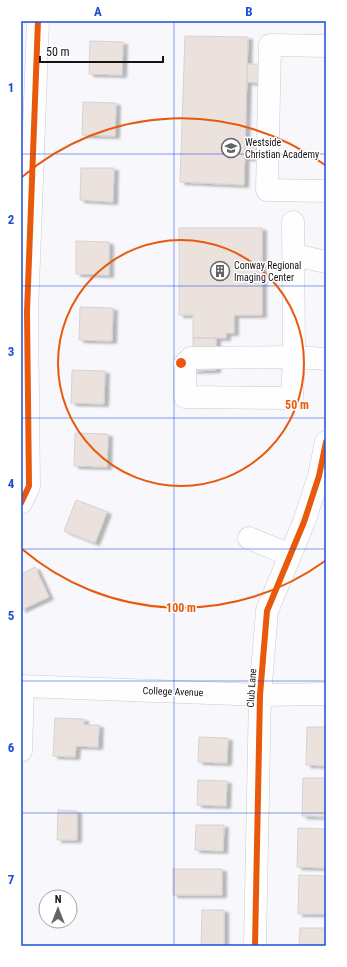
<svg xmlns="http://www.w3.org/2000/svg" width="347" height="967" font-family="'Roboto Condensed',sans-serif">
	<style>
		.building { fill: #ebe1dd; stroke: #d4d3d3; filter: url(#shadow) }
		.lines { fill: none; stroke-linecap: round; stroke-linejoin: round }
		.minor-casing { stroke: #cacacd; stroke-width: 23 }
		.minor { stroke: #fefeff; stroke-width: 22 }
		.cycleway-casing { stroke: #fff; stroke-width: 8 }
		.cycleway { stroke: #e8590c; stroke-width: 6 }
		.grid { fill: none; stroke: #1d4ed8; stroke-width: 1; stroke-opacity: 0.55 }
		.ring { fill: none; stroke: #e8590c; stroke-width: 2 }
		.labels { text-anchor: middle; stroke-width: 3; stroke-linejoin: round; paint-order: stroke }
		.poi-label { font-size: 10px; fill: #141316; stroke: #fff; text-anchor: start }
		.street-label { font-size: 10px; fill: #141316; stroke: #fff }
		.centre { fill: #e8590c; stroke: #fff; stroke-width: 2 }
		.ring-label { font-size: 12px; text-anchor: middle; font-weight: bold; fill: #e8590c; stroke: #fff; stroke-width: 3; stroke-linejoin: round; paint-order: stroke }
		.neatline { fill: none; stroke: #1d4ed8; stroke-width: 1.5 }
		.grid-label { font-size: 13px; text-anchor: middle; font-weight: bold; fill: #1d4ed8 }
	</style>
	<defs>
		<filter id="shadow"><feDropShadow dx="4.5" dy="2.5" stdDeviation="1" flood-color="#0004"/></filter>
	</defs>
	<rect width="100%" height="100%" fill="#f8f8fc"/>
	<path class="building" d="M185,36L248,37L244,185L180,182Z
		M90,41L123,42L122,75L89,74Z
		M247,64H260L259,83L247,82Z
		M83,102L116,103L115,136L82,135Z
		M245,140H257V158H245Z
		M81,168H114L113,202L80,200Z
		M179,228H262V315H234V333H226V338H193V315H179Z
		M76,241L109,242V275L76,274Z
		M80,307L113,308L112,341L79,340Z
		M193,338H216V370L193,371Z
		M72,370L105,371L104,404L71,403Z
		M75,433L108,434L107,467L74,466Z
		M76,500L107,512L95,543L64,531Z
		M35,567L49,597L21,610V574Z
		M55,718L84,719V725H99L98,747L76,746L75,757L53,756Z
		M307,727H326V766L306,765Z
		M199,737L228,738L227,763L198,762Z
		M303,778H326V817L302,816Z
		M198,780L227,781L226,806L197,805Z
		M58,810L77,811V840H57Z
		M196,825H224L223,851L195,850Z
		M298,828L326,829V868L297,867Z
		M173,869H222V895H173Z
		M299,875L326,876V914H298Z
		M202,910H224V946H201Z
		M300,928H326V946H299Z"/>
	<g class="lines">
		<g class="minor-casing">
			<path id="minor" d="M326,46L270,45L267,190L326,191
				M293,222L294,357L292,398L185,397V364L191,358L294,357L326,359
				M294,255L326,262
				M21,503L29,486L27,312L38,21
				M249,538L290,555
				M21,686L260,695L326,694
				M21,751L23,686
				M255,946L260,695L267,611L304,522L319,476L326,442"/>
		</g>
		<use href="#minor" class="minor"/>
		<g class="cycleway-casing">
			<path id="cycleway" d="M21,503L29,486L27,312L38,21
				M255,946L260,695L267,611L304,522L319,476L326,442"/>
		</g>
		<use href="#cycleway" class="cycleway"/>
	</g>
	<path class="grid" d="M174,21V946M21,154H326M21,286H326M21,418H326M21,549H326M21,681H326M21,813H326"/>
	<g class="ring">
		<circle cx="181" cy="363" r="123"/>
		<path d="M325 561A245 245 0 0 1 22 549M22 177A245 245 0 0 1 325 165"/>
	</g>
	<defs>
		<g id="school-ring" transform="scale(1)"><circle r="9.5" fill="#fff" stroke="#646366" stroke-width="1.5"/><path d="M0-5L7-2L0 1L-7-2ZM-4 1L0 2.5L4 1V4Q0 6-4 4Z" fill="#646366"/></g>
		<g id="building-ring" transform="scale(1)"><circle r="9.5" fill="#fff" stroke="#646366" stroke-width="1.5"/><path d="M-4-6H4V6H1V3H-1V6H-4ZM-2.5-4.3h1.7v1.8h-1.7ZM.8-4.3h1.7v1.8H.8ZM-2.5-1h1.7V.8h-1.7ZM.8-1h1.7V.8H.8Z" fill="#646366"/></g>
	</defs>
	<g fill-rule="evenodd">
		<use href="#school-ring" x="231" y="148"/>
		<use href="#building-ring" x="220" y="271"/>
	</g>
	<g class="labels">
		<g class="poi-label">
			<text x="245" y="146">Westside<tspan x="245" dy="12">Christian Academy</tspan></text>
			<text x="234" y="269">Conway Regional<tspan x="234" dy="12">Imaging Center</tspan></text>
		</g>
		<g class="street-label">
			<text transform="translate(251 688) rotate(-86)" y="4">Club Lane</text>
			<text transform="translate(173 691) rotate(2)" y="4">College Avenue</text>
		</g>
	</g>
	<circle cx="181" cy="363" r="6" class="centre"/>
	<g class="ring-label">
		<text x="297" y="409">50 m</text>
		<text x="181" y="612">100 m</text>
	</g>
	<rect width="347" height="967" fill="none" stroke="#ffffff" stroke-width="44"/>
	<g transform="translate(58 909)"><circle r="19" fill="#ffffff" stroke="#a1a1a2"/>
	<path d="M0-3L7 15L0 10L-7 15Z" fill="#646366"/>
	<text y="-6" font-size="11" font-weight="bold" text-anchor="middle" fill="#141316">N</text>
	</g>
	<path d="M40 56v6h123v-6" fill="none" stroke="#141316" stroke-width="2"/>
	<text x="46" y="56" font-size="12" fill="#141316" stroke="#ffffff" stroke-width="3" paint-order="stroke">50 m</text>
	<rect x="22" y="22" width="303" height="923" class="neatline"/>
	<g class="grid-label">
		<text x="98" y="16">A</text>
		<text x="249" y="16">B</text>
		<text x="11" y="92">1</text>
		<text x="11" y="224">2</text>
		<text x="11" y="356">3</text>
		<text x="11" y="488">4</text>
		<text x="11" y="620">5</text>
		<text x="11" y="752">6</text>
		<text x="11" y="884">7</text>
	</g>
</svg>
